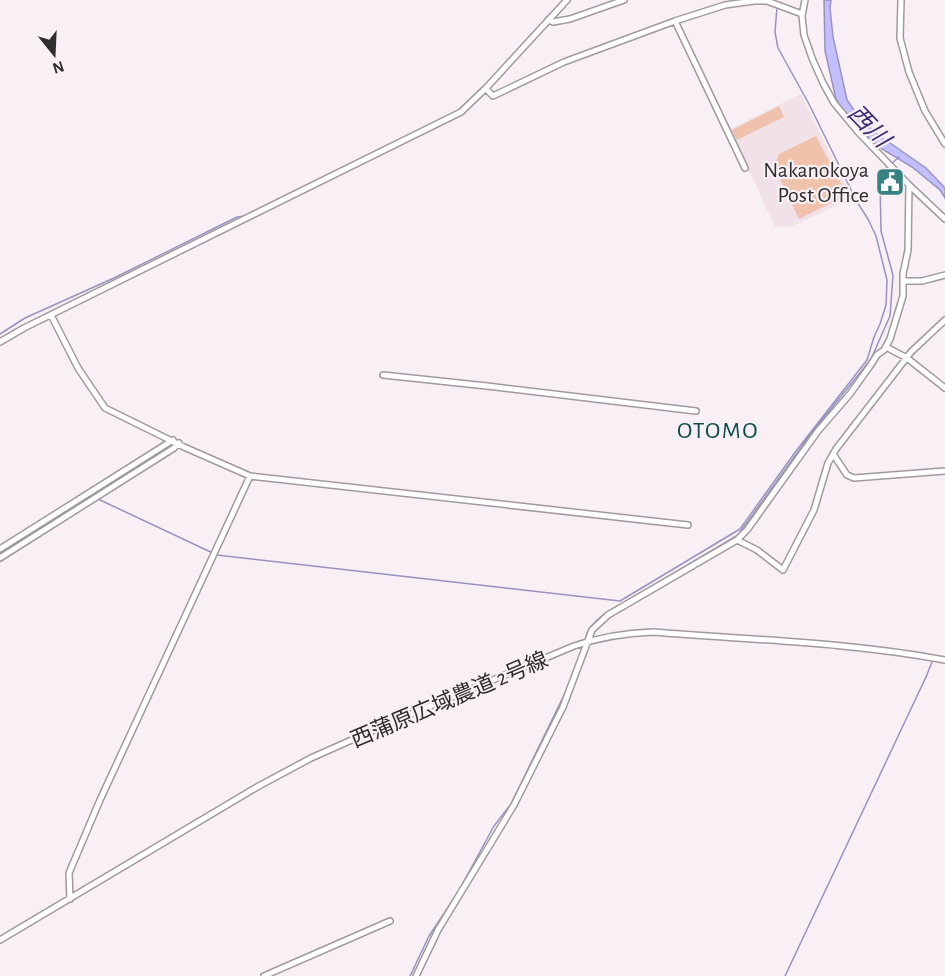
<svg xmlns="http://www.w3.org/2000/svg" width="945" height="976" font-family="'Alegreya Sans','Noto Sans JP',sans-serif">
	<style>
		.built { fill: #f1e1e9 }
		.green { fill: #f1c2ab }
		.water { fill: #c3bffe; stroke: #9793c0; stroke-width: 1.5 }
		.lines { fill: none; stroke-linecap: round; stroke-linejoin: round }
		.stream { stroke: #9793c0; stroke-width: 1.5 }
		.minor-casing { stroke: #a19a9d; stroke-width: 8 }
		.minor { stroke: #fff; stroke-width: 5 }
		.labels { text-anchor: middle; stroke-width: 4.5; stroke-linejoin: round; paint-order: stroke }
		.poi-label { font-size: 22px; fill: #302d2e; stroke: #f8f0f4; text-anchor: end }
		.street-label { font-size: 22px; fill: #302d2e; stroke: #f8f0f4 }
		.water-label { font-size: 24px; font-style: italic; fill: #3a2d74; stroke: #f8f0f4 }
		.neighbourhood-label { font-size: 24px; letter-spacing: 1.5px; fill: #0c4c4d; stroke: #f8f0f4 }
	</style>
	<rect width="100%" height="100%" fill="#f8f0f4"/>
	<path class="built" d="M801,94L852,198L791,227H775L730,129Z"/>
	<path class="green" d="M779,106L784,117L737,140L732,130Z
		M816,136L847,195L799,219L774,167L779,154Z"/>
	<path class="water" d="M824,0H831L830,8L833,37L847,100L861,120L880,136L926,168L945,188V198L940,190L912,167L882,149L863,133L844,112L836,99L825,51Z"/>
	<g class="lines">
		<path class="stream" d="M487,83L539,27
			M891,164L899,157
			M259,214L462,115
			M0,334L25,318L114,278L237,217L245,216
			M98,499L217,555L620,601L740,529L796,451L867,360L874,337L880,324L886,305L887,280L876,236L868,219L857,202L809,104L778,48L775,32L777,7
			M629,600L738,535L810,435L871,359L890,316L893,275L881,231L880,182L885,169L887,167
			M586,636C591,621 607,612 620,605
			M580,656L583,646
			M410,976L429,936L457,894L494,826L511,804L566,691
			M785,976L926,677L932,662"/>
		<g class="minor-casing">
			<path id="minor" d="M805,0L802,16L804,35L812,58L823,83L834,103L858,132L909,185L945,219
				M901,0L900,38L909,72L925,111L945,144
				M548,20L553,22L570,19L624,0
				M675,21L745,168
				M486,89L493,96L564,62L675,21L725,5L754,1H767L802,14
				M903,281H922L945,275
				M51,315L78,368L105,408L184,447L250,476L688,525
				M0,342L24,328L461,112L487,87L567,0
				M886,347L907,358L945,388
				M383,375L487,386L696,411
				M833,454L847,475L854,478L945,471
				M737,540L757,550L783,570L814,510L828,463L836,449L911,352L945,320
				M0,549L173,440
				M0,558L174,448L179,443
				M70,899L69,873L100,800L250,476
				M0,940L257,787L311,758L390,723L574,646C600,637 626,633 653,632C750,640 849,642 945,660
				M264,976L390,921
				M416,976L438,930L514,805L563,707L592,630L608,615L737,540L747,530L818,431L850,394L870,366L877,355L884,350L890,339L903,296V274L908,250L909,185"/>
		</g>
		<use href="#minor" class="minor"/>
	</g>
	<defs>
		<g id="civic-square" transform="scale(1.5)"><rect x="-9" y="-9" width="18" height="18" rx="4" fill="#388182" stroke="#f8f0f4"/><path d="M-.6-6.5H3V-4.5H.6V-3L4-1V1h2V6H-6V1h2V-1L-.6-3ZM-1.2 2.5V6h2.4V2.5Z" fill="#fff"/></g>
	</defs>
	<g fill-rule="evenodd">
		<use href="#civic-square" x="890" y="182"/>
	</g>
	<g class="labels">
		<g class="poi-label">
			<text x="869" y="177">Nakanokoya<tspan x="869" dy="25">Post Office</tspan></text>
		</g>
		<g class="street-label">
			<text transform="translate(449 699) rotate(-23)" y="8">西蒲原広域農道 2号線</text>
		</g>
		<g class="water-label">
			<text transform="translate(869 126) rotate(46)" y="8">西川</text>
		</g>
		<g class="neighbourhood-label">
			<text x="718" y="438">OTOMO</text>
		</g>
	</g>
	<g transform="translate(54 54) rotate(162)" stroke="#f8f0f4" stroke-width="4.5" paint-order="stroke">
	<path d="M0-4.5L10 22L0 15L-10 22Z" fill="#302d2e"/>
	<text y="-9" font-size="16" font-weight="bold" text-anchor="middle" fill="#302d2e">N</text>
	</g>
</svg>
